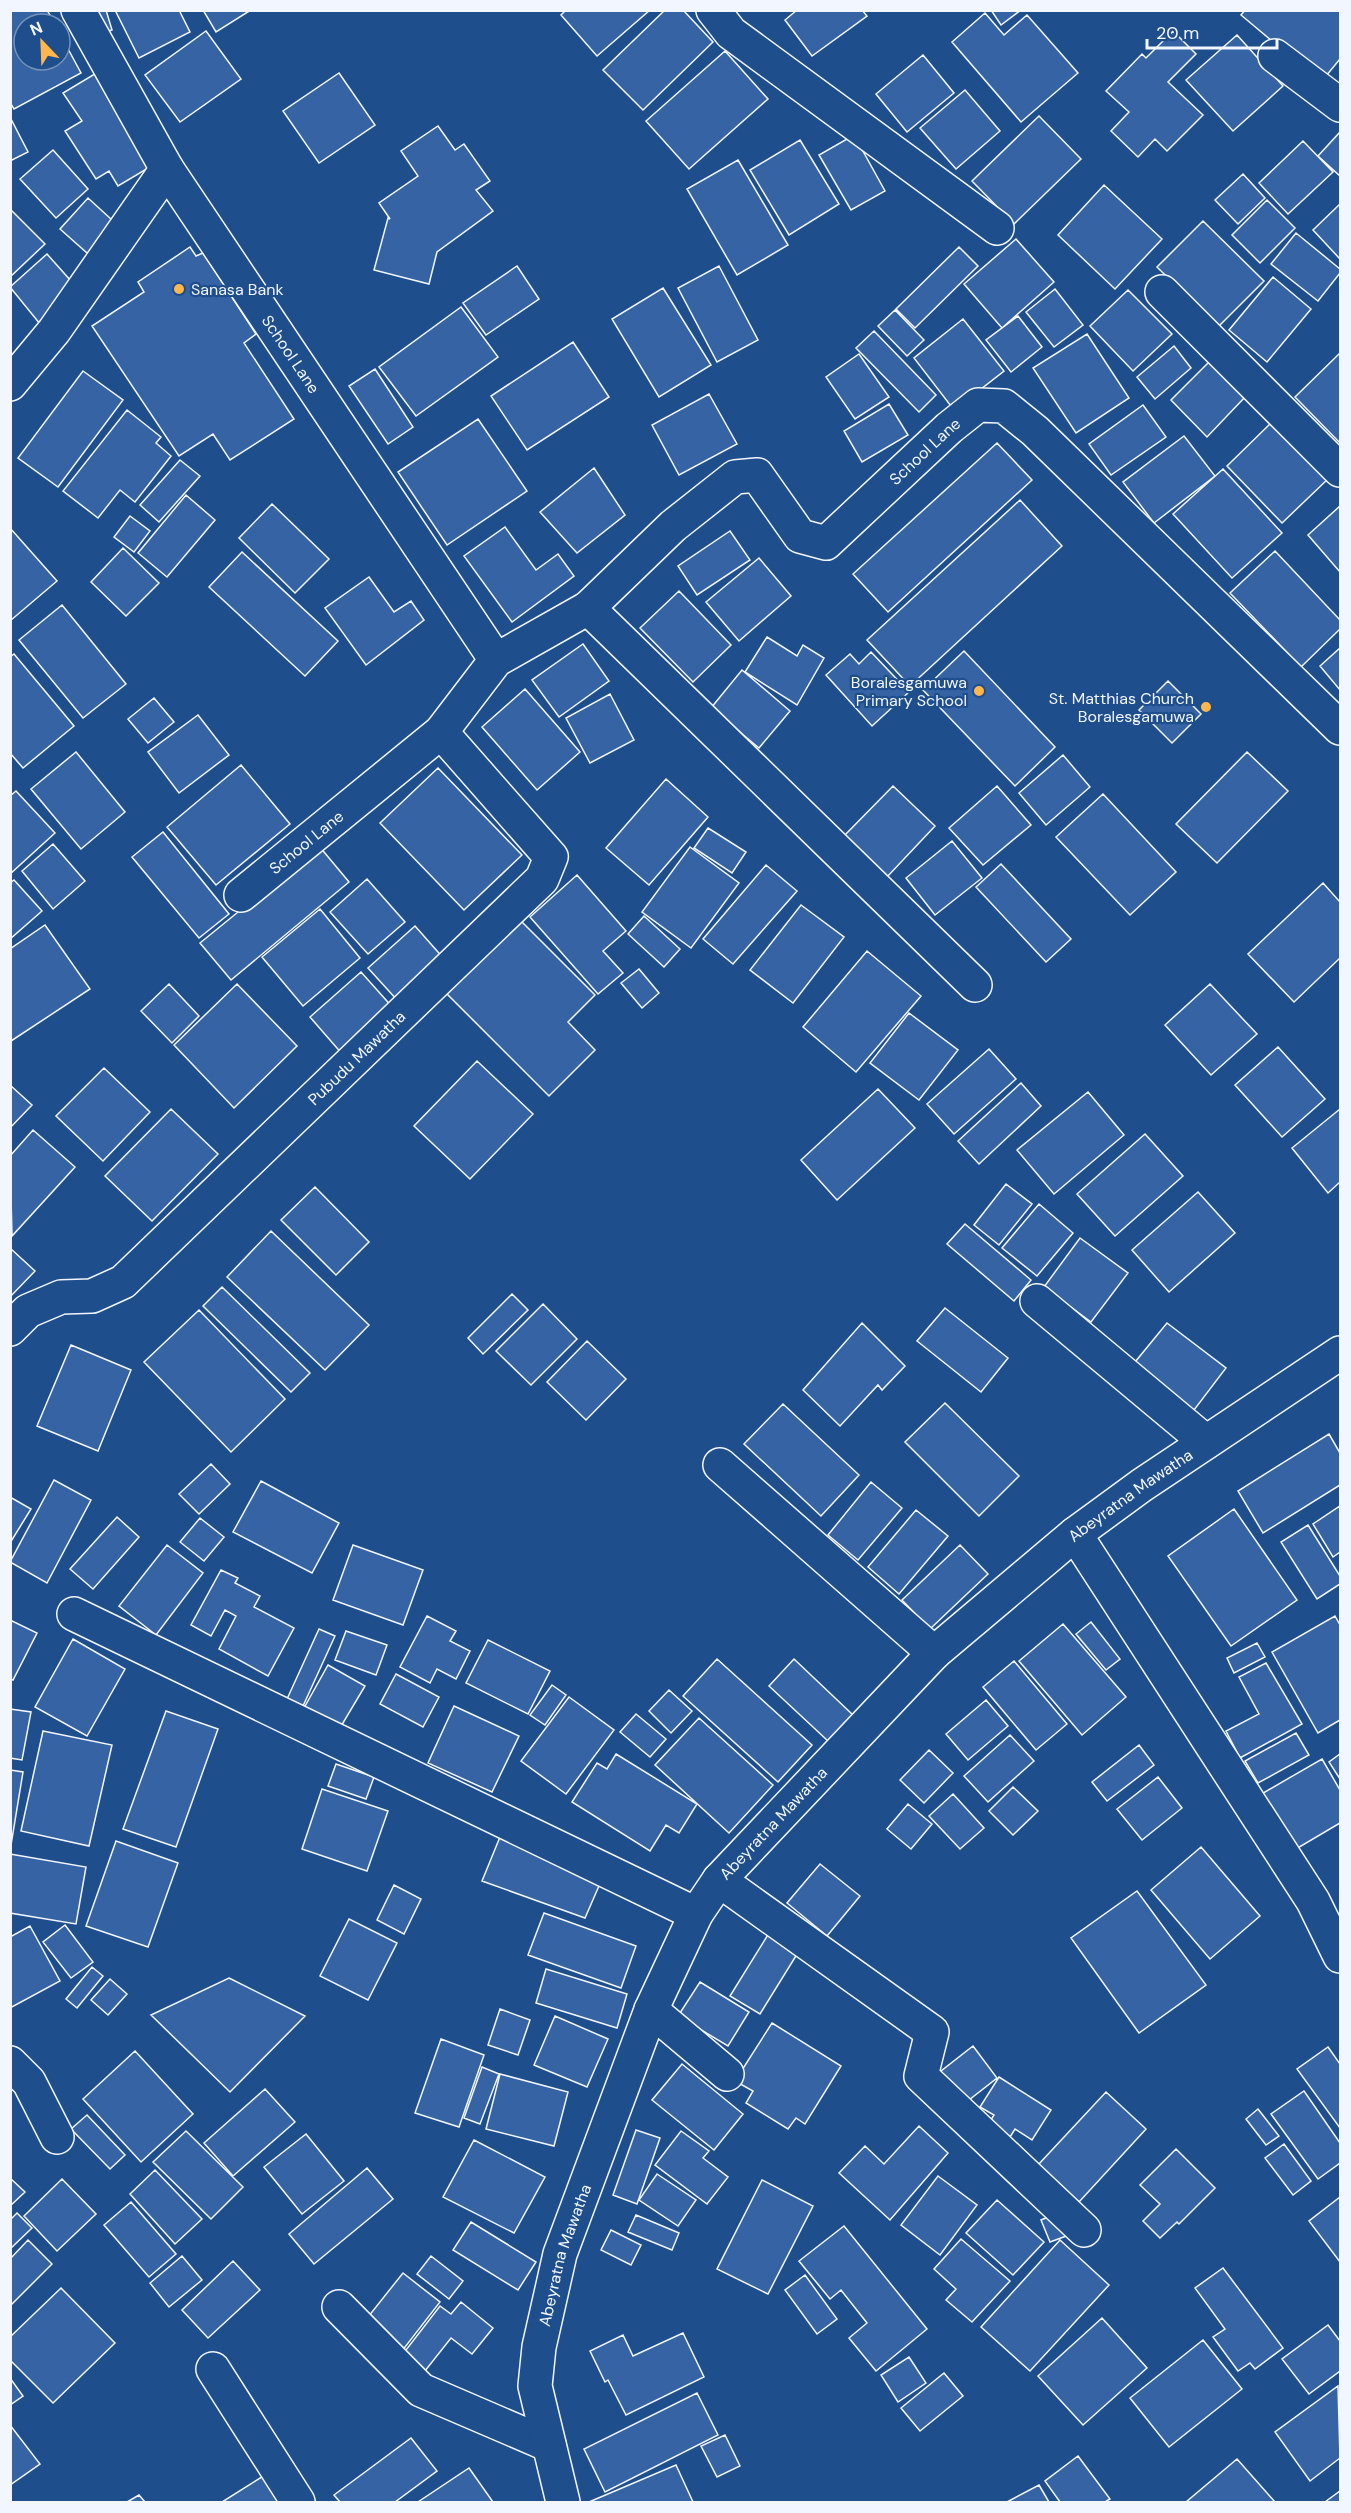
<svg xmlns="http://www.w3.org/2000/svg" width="1351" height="2513" font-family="'DM Sans',sans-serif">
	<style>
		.building { fill: #3563a3; stroke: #f2f6ff; stroke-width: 1.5 }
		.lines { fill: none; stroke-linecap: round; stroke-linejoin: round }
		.street-casing { stroke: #f2f6ff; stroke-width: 36 }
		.secondary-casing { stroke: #f2f6ff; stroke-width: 36 }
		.street { stroke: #1f4e8c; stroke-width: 33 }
		.secondary { stroke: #1f4e8c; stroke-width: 33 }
		.poi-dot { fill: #ffb74d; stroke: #1f4e8c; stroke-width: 2 }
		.labels { text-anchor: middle; stroke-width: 4.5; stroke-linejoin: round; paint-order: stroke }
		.poi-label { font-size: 16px; fill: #f2f6ff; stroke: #1f4e8c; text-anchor: end }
		.street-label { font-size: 16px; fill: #f2f6ff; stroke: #1f4e8c }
	</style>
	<rect width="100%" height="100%" fill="#1f4e8c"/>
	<path class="building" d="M10,10H47L55,24H24V60H60V34L81,73L14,109L10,102Z
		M88,10H106L112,30L96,35Z
		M115,10H179L190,32L139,58Z
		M203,10H251L216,32Z
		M566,10H650L597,56L561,15Z
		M665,10H683L713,42L643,110L603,70Z
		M797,10H862L867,16L812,56L785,20Z
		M991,10H1021L1001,25Z
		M1245,10H1340V59L1321,82L1241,15Z
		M985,13L1004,35L1027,15L1078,73L1021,122L952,42Z
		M206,31L241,79L180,122L145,75Z
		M1173,31L1196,54L1168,82L1203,115L1167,151L1155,139L1138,157L1111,131L1129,112L1106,91L1142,54L1146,58Z
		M1237,35L1283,86L1233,131L1186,80Z
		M725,51L768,99L689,169L646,121Z
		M923,55L954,93L907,132L876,94Z
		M98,72L155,164L118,186L109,171L96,179L65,131L82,121L63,93Z
		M339,73L375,125L319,163L283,111Z
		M965,90L1000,131L956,169L920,128Z
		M1039,116L1081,159L1014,224L972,181Z
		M10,117L28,152L10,161Z
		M438,126L455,150L464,144L490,181L476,190L493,211L437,252L429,284L374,270L388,218L390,219L379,203L418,176L401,151Z
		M1340,132V176L1318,156Z
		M854,135L885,191L851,210L819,155Z
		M800,140L839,204L789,235L750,170Z
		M1303,141L1333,172L1288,214L1259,183Z
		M53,150L88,189L56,218L20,179Z
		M738,160L788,245L737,275L687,189Z
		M1243,174L1265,198L1238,224L1215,200Z
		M1104,185L1162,239L1115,289L1058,235Z
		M88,198L123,230L96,261L60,229Z
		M1267,200L1295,228L1260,263L1232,235Z
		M1340,204V259L1313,230Z
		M10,209L45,244L10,277Z
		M1203,221L1264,281L1218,327L1157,267Z
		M1296,233L1340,269V273L1318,301L1271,264Z
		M1016,239L1054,282L1002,328L964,284Z
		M190,247L196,256L203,253L256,334L244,343L294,419L230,460L213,434L179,456L92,326L144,292L138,282Z
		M959,247L978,266L915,328L896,309Z
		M47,254L79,290L40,324L10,287Z
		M517,266L539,299L486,335L463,303Z
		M719,266L758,340L717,362L678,288Z
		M1273,277L1311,309L1267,362L1229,330Z
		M663,288L711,365L659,397L612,319Z
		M1055,289L1083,325L1054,347L1026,312Z
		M1128,290L1172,334L1133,371L1090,326Z
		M461,307L498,357L416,416L379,367Z
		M895,310L924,340L907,356L878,326Z
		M1018,316L1042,347L1011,372L986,340Z
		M963,319L1004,371L954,410L914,358Z
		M874,331L936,395L919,412L856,348Z
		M1087,334L1129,398L1076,433L1033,368Z
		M573,342L609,397L527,450L491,396Z
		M1174,346L1191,368L1155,399L1137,377Z
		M1340,353V443L1295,397Z
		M859,354L889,397L855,419L826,377Z
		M1210,361L1246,396L1207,437L1171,400Z
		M375,369L413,427L388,444L349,386Z
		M83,371L123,400L58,487L18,458Z
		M709,394L737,444L679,475L652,425Z
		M889,404L908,435L862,462L844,431Z
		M1143,405L1166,437L1111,475L1089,444Z
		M127,410L161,437L156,443L171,456L135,502L120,490L98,518L63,491Z
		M478,419L527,491L447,545L398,472Z
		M1275,419L1330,477L1282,523L1227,466Z
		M1184,436L1215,476L1154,523L1123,482Z
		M997,443L1032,480L888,612L853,574Z
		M180,460L200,476L159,522L140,505Z
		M594,468L625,515L577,553L540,512Z
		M1223,469L1282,533L1232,578L1173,514Z
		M186,495L215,520L167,577L138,553Z
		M1020,500L1062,546L910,686L867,640Z
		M272,504L329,559L295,593L239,538Z
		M1340,506V572L1308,535Z
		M130,516L150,531L134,552L114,537Z
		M505,527L536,570L558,554L574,576L512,622L464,556Z
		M10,528L57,581L10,621Z
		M730,531L750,560L697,595L678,566Z
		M123,548L159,583L126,616L91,582Z
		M1275,551L1340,620V629L1301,667L1230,593Z
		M242,552L338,641L305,676L209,587Z
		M759,558L791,596L739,641L706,602Z
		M369,577L394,612L411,601L424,620L366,665L325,608Z
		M679,591L731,645L693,682L640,628Z
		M62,605L126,684L83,718L19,640Z
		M767,637L797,656L803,645L824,658L797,705L745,672Z
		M583,644L609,681L559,717L532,680Z
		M1340,648V690L1320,666Z
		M964,651L1055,747L1015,786L923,690Z
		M871,652L909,692L872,726L826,675L850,654L859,664Z
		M14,654L74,726L23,768L10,753V657Z
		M742,670L790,711L759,748L711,708Z
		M1168,681L1201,714L1172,743L1139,710Z
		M525,689L580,752L537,790L482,727Z
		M610,694L634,740L590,763L566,718Z
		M154,698L174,722L148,743L128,719Z
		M198,715L229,755L179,793L148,752Z
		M76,752L125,812L81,849L31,789Z
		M1247,752L1288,791L1217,863L1176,824Z
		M1063,755L1090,787L1046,825L1019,793Z
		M241,765L290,824L216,885L167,827Z
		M438,768L522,855L464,910L380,823Z
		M666,779L708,817L649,885L606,848Z
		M893,786L935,826L887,877L844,836Z
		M997,786L1031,825L983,865L949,828Z
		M16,791L55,833L10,874V796Z
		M1103,794L1176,872L1130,915L1056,837Z
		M708,828L746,852L732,873L694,848Z
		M163,832L229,914L199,938L132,857Z
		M952,841L982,878L935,915L906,878Z
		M53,844L85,881L53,909L22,871Z
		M319,846L349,882L231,980L200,943Z
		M690,847L739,883L691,948L642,912Z
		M1001,864L1071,939L1046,962L976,887Z
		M766,865L797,891L733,964L703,939Z
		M577,875L626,931L603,951L623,973L598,994L530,917Z
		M367,879L405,922L368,954L330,912Z
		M14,880L42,911L10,939V883Z
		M1323,883L1340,902V958L1294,1002L1248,954Z
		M801,905L844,937L793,1003L750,970Z
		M320,909L360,958L303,1006L262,957Z
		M644,916L680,949L664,967L628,934Z
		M518,918L595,995L568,1022L595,1050L549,1096L445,992Z
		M45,925L90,989L11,1041L10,949Z
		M415,926L445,960L398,1001L368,968Z
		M867,951L921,996L856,1072L803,1027Z
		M639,969L659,993L642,1008L621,983Z
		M361,972L394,1009L343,1055L310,1017Z
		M169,984L199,1016L172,1043L141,1011Z
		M237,984L297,1046L234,1108L174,1045Z
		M1210,984L1257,1034L1211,1075L1165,1025Z
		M909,1013L958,1050L919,1100L870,1063Z
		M1278,1047L1325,1099L1282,1137L1235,1085Z
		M989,1049L1016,1079L954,1134L927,1104Z
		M477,1061L533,1114L470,1179L414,1126Z
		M104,1068L150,1112L103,1161L56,1116Z
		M1021,1083L1041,1106L979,1164L958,1141Z
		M10,1085L32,1105L10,1128Z
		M878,1089L915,1128L837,1200L801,1160Z
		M1088,1092L1124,1135L1054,1194L1017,1150Z
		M171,1109L218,1154L152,1221L105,1176Z
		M1340,1109V1182L1328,1193L1292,1148Z
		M33,1130L75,1167L12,1236L10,1156Z
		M1145,1134L1183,1176L1115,1236L1077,1194Z
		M1006,1184L1032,1204L999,1245L974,1225Z
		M315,1187L369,1242L336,1275L281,1220Z
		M1198,1192L1235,1233L1169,1292L1132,1250Z
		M1039,1204L1073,1233L1037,1276L1002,1248Z
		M965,1224L1031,1280L1014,1301L947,1244Z
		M271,1231L369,1325L325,1370L227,1277Z
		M1080,1238L1128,1273L1091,1322L1044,1287Z
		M10,1248L35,1271L10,1297Z
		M222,1287L310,1373L291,1392L203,1306Z
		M512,1294L528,1310L483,1354L468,1338Z
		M543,1304L577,1339L531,1385L496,1351Z
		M945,1308L1008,1358L981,1392L917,1341Z
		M199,1310L285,1399L231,1452L144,1362Z
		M862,1323L905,1366L882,1390L878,1385L840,1426L803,1390Z
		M1167,1323L1226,1368L1191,1414L1131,1367Z
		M587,1341L626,1379L586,1420L547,1382Z
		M71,1345L131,1370L98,1451L37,1426Z
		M945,1403L1019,1476L979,1516L905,1442Z
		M783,1404L859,1475L821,1516L744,1444Z
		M1329,1434L1340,1453V1485L1263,1533L1238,1491Z
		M211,1464L230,1484L199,1514L179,1494Z
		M54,1480L91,1500L47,1583L10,1562Z
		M261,1481L339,1523L312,1573L233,1532Z
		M871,1482L902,1508L858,1560L828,1535Z
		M10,1497L31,1509L10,1543Z
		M1340,1506V1552L1333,1557L1313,1524Z
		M1234,1509L1297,1600L1231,1646L1168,1556Z
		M916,1510L948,1536L899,1594L868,1567Z
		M117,1517L139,1537L93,1589L70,1569Z
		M200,1518L224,1537L204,1561L180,1542Z
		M1308,1525L1340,1576V1584L1317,1599L1281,1542Z
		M167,1545L203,1573L156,1635L119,1606Z
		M353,1545L423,1570L403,1625L333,1600Z
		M960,1545L988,1574L930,1629L902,1600Z
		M221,1570L238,1578L235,1583L260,1596L254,1607L294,1628L268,1676L219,1649L236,1616L225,1610L211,1636L191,1625Z
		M427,1616L456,1631L450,1641L470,1651L456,1679L437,1669L430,1683L400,1667Z
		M1335,1616L1340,1625V1720L1318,1733L1272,1652Z
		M10,1620L37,1633L13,1680L10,1679Z
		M1091,1622L1120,1659L1106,1670L1076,1634Z
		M1063,1624L1126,1697L1082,1735L1019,1661Z
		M319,1629L335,1636L303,1706L287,1699Z
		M346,1631L387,1645L376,1675L335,1660Z
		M73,1639L125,1669L87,1736L35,1707Z
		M488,1640L550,1671L528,1714L466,1683Z
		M1257,1643L1265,1657L1234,1673L1227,1658Z
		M717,1659L812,1745L778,1782L683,1696Z
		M794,1659L853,1715L828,1741L769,1686Z
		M1014,1661L1067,1724L1036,1750L983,1687Z
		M1266,1663L1302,1724L1240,1758L1226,1731L1259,1714L1239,1677Z
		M328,1665L365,1686L340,1728L304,1708Z
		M396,1674L439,1697L423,1727L380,1704Z
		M552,1685L566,1695L545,1725L530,1715Z
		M669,1690L692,1711L671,1733L649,1711Z
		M569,1697L614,1730L566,1794L521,1761Z
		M986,1700L1008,1726L968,1760L946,1734Z
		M454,1706L519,1736L492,1792L428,1763Z
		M10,1709L31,1712L22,1760L10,1758Z
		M166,1711L218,1729L176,1847L123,1829Z
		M636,1714L666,1739L650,1757L620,1732Z
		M699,1718L773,1785L729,1833L655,1765Z
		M43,1731L112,1745L89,1846L21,1831Z
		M1296,1733L1309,1755L1258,1783L1245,1761Z
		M1010,1735L1034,1761L988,1802L964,1776Z
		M1139,1745L1154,1765L1107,1801L1092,1782Z
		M929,1750L953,1773L924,1803L900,1780Z
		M616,1754L697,1804L679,1833L666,1825L650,1851L572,1802L597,1763L607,1769Z
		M1340,1754V1779L1329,1762Z
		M1322,1759L1340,1790V1823L1291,1852L1258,1796Z
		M336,1764L374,1777L366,1799L328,1786Z
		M10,1770L23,1772L11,1845H10Z
		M1158,1777L1182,1808L1142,1840L1117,1809Z
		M1013,1787L1038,1811L1013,1835L989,1811Z
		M322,1789L388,1811L367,1871L302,1849Z
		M953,1794L984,1828L960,1849L929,1816Z
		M908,1804L932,1824L911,1849L887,1829Z
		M500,1837L602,1879L585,1918L482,1881Z
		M116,1841L178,1863L148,1947L86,1926Z
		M1201,1847L1260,1916L1210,1959L1151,1890Z
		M10,1854L86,1867L76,1924L10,1913Z
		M820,1864L860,1896L827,1936L787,1903Z
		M394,1885L421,1899L404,1934L377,1920Z
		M1137,1891L1206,1985L1139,2033L1071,1938Z
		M544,1913L636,1946L621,1988L528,1955Z
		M349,1919L397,1943L368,2000L320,1976Z
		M65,1925L93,1962L71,1978L43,1942Z
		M30,1926L60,1981L10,2008V1937Z
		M769,1933L799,1951L760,2014L730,1996Z
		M92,1967L103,1976L77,2008L66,1999Z
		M546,1969L627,1994L617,2028L536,2003Z
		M229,1978L305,2016L230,2092L151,2015Z
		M110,1979L127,1994L108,2015L91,2000Z
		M700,1982L749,2012L728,2046L678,2016Z
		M500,2009L530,2020L518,2055L488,2045Z
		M555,2016L608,2039L587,2087L534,2065Z
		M772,2023L841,2066L805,2124L796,2118L788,2129L746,2103L753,2091L735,2081Z
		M441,2039L484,2055L459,2127L415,2113Z
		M973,2046L997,2078L960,2107L936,2075Z
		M1328,2047L1340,2064V2128L1297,2069Z
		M135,2051L193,2114L141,2162L83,2099Z
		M682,2064L743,2114L714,2150L652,2100Z
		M482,2067L499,2074L480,2124L464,2118Z
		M500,2074L568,2092L554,2146L486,2129Z
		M999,2077L1051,2110L1032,2140L1015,2129L1005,2145L984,2131L994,2115L980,2107Z
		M265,2089L295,2122L233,2176L204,2143Z
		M1304,2091L1340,2143V2163L1318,2179L1271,2114Z
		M1106,2092L1146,2129L1079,2202L1038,2165Z
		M1258,2109L1279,2136L1266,2145L1246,2119Z
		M87,2115L125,2155L110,2169L71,2129Z
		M919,2126L948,2153L890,2220L839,2173L865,2146L884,2164Z
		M636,2130L660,2138L637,2204L613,2195Z
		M186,2131L243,2187L211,2219L153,2162Z
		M681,2131L709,2151L703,2158L728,2177L707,2204L655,2165Z
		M306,2134L344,2181L302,2214L264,2167Z
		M474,2140L545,2177L514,2233L443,2197Z
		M1284,2144L1311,2181L1293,2195L1265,2158Z
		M1176,2149L1215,2188L1179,2224L1177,2222L1160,2238L1143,2221L1160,2204L1140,2185Z
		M367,2168L393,2199L314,2264L289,2234Z
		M155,2170L202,2219L175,2244L130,2194Z
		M657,2174L696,2200L678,2226L639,2200Z
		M938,2176L977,2205L940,2255L901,2225Z
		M10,2178L25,2192L10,2206Z
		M62,2179L96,2214L57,2251L24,2216Z
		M762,2180L813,2206L768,2294L717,2269Z
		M1340,2197V2262L1309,2221Z
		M997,2200L1044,2242L1013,2275L966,2233Z
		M131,2202L176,2254L149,2277L104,2225Z
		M1060,2212L1069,2235L1050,2242L1041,2220Z
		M17,2213L32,2228L10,2249V2220Z
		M636,2215L679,2233L672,2250L628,2232Z
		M471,2222L536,2262L518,2290L453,2250Z
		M844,2226L927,2329L876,2371L849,2338L867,2323L841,2290L830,2299L799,2261Z
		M611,2230L641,2245L631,2265L601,2250Z
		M961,2239L1010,2281L972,2322L946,2300L956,2289L934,2269Z
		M28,2240L52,2264L10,2306V2259Z
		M1060,2240L1109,2285L1030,2371L981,2327Z
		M182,2256L202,2280L169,2307L150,2283Z
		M431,2256L463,2281L449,2299L417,2274Z
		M233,2261L260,2290L208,2338L182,2310Z
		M1223,2268L1283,2348L1255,2369L1250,2363L1238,2371L1213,2337L1225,2329L1195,2288Z
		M403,2273L440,2302L402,2351L364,2322Z
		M805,2275L837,2319L817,2334L785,2290Z
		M61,2288L115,2343L53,2403L10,2360V2337Z
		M461,2302L493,2328L472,2354L451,2338L421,2376L399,2359L440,2306L451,2314Z
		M1102,2318L1147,2368L1083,2425L1038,2376Z
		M1328,2325L1340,2341V2371L1309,2394L1282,2359Z
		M683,2333L704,2377L626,2415L608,2380L605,2382L590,2351L623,2335L633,2356Z
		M1203,2340L1242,2389L1169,2447L1130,2398Z
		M909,2357L926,2383L898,2402L881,2375Z
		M944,2373L963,2396L920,2431L901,2408Z
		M10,2378L23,2396L10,2405Z
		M1338,2386L1340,2458L1310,2481L1275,2432Z
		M697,2393L718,2435L605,2492L584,2449Z
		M10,2425L40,2464L10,2485Z
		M725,2435L740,2466L717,2477L701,2446Z
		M411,2438L437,2471L395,2502H340L334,2495Z
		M1078,2456L1110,2499L1105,2502H1060L1045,2481Z
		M1237,2459L1275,2502H1186Z
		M676,2465L693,2502H589Z
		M469,2468L493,2502H418Z
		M268,2473L287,2502H222Z
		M1039,2485L1049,2502H1007Z
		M1340,2491V2502H1325Z
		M139,2495L145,2502H127Z"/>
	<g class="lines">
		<g class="street-casing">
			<g id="street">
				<path id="s1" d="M78,10L167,169L496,660"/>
				<path d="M713,10L731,33L997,228"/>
				<path d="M1275,56L1340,105"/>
				<path d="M1162,292L1340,470"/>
				<path d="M10,384L54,331L167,169"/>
				<path d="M588,608L975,985"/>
				<path id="s2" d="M241,895L441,732L496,660L588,608L673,526L735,477L757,475L800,536L826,543L949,428L978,405L1004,406L1035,431L1340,728"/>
				<path d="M1037,1301L1206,1442"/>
				<path id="s3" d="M10,1329L28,1311L61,1297L92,1296L123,1282L542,879L551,857L441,732"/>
				<path d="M720,1465L934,1653"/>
				<path d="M1075,1534L1313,1901L1340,1956"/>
				<path d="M74,1614L696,1914"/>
				<path d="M719,1880L932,2032L921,2076L1084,2230"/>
				<path d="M651,2010L727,2074"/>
				<path d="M10,2063L29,2082L57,2137"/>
				<path d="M339,2307L421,2390L549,2445"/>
				<path d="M213,2369L298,2502"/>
			</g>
		</g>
		<g class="secondary-casing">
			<g id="secondary">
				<path id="s4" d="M563,2502L535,2386L539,2347L560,2254L651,2010L696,1914L719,1880L934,1653L1075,1534L1142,1485L1340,1353"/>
			</g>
		</g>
		<use href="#street" class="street"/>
		<use href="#secondary" class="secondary"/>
	</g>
	<g class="poi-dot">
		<circle cx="179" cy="289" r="6"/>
		<circle cx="979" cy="691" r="6"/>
		<circle cx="1206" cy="707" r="6"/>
	</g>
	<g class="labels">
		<g class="poi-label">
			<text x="191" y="295" text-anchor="start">Sanasa Bank</text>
			<text x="967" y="688">Boralesgamuwa<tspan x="967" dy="18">Primary School</tspan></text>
			<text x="1194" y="704">St. Matthias Church<tspan x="1194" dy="18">Boralesgamuwa</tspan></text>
		</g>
		<g class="street-label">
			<text dy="6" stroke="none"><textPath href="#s1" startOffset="405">School Lane</textPath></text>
			<text dy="6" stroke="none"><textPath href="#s2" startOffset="910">School Lane</textPath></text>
			<text dy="6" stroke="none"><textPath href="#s2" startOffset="84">School Lane</textPath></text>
			<text dy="6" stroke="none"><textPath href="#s3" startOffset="450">Pubudu Mawatha</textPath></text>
			<text dy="6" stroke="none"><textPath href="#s4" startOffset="1226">Abeyratna Mawatha</textPath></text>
			<text dy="6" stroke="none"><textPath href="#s4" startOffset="740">Abeyratna Mawatha</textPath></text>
			<text dy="6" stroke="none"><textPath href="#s4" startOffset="254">Abeyratna Mawatha</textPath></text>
		</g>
	</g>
	<rect width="1351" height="2513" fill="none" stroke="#f2f6ff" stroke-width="24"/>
	<g transform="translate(42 42) rotate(337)"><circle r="28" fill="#1f4e8c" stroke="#7391ba" stroke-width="1.5"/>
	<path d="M0-4.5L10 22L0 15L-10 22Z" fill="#ffb74d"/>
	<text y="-9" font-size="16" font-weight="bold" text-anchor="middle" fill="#f2f6ff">N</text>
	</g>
	<path d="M1147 39v9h130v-9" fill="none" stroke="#f2f6ff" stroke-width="3"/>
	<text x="1156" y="39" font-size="18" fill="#f2f6ff" stroke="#1f4e8c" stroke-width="4.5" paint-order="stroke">20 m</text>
</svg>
